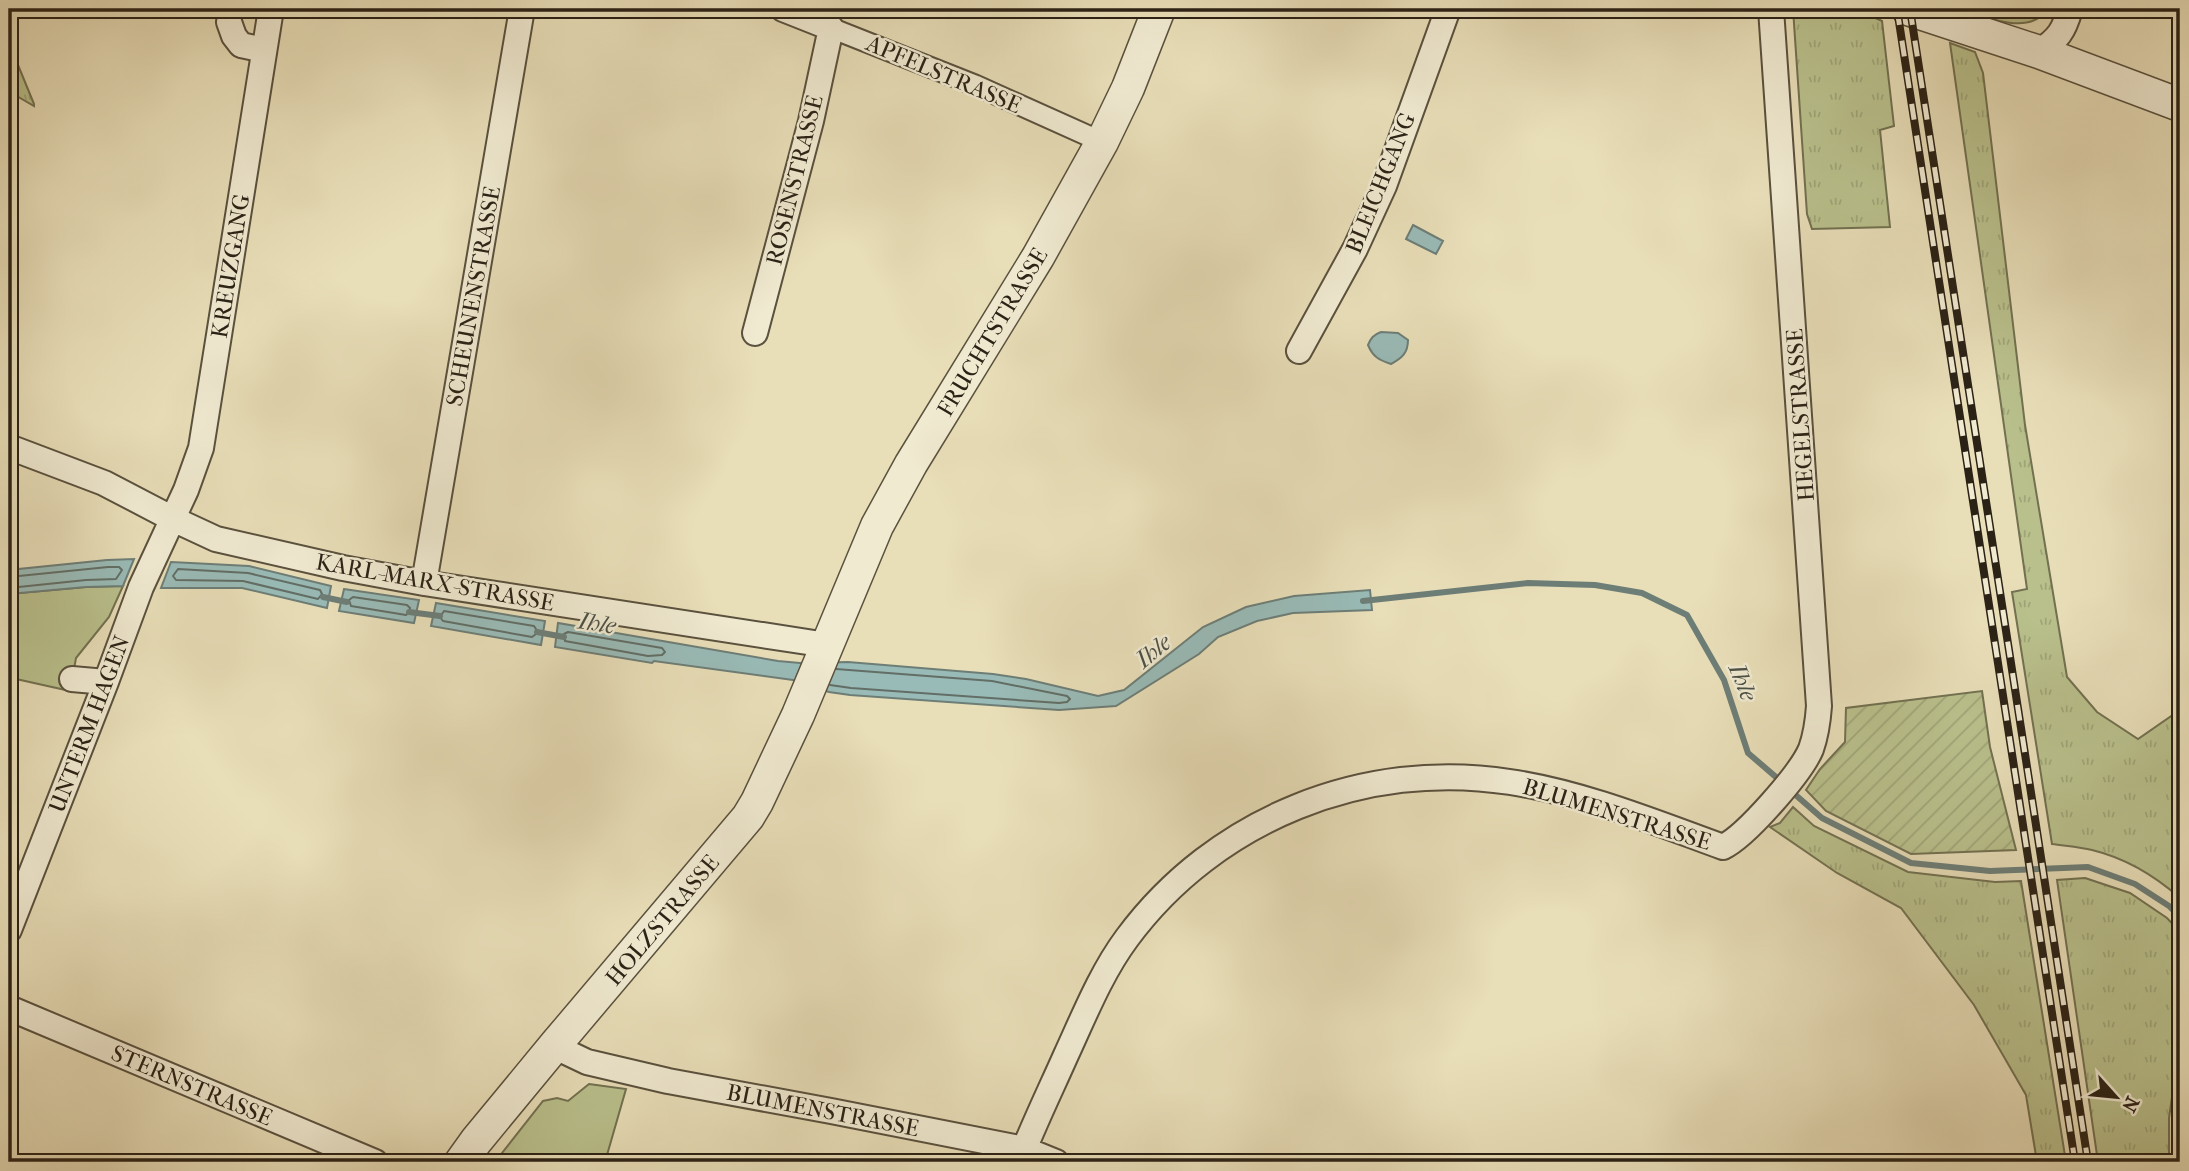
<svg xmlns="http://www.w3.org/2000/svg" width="2189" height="1171" font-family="'IM FELL French Canon',serif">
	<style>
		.grass { fill: url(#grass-tufts); stroke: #727151; stroke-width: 2 }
		.park { fill: #b9c08c; stroke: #727151; stroke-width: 2 }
		.garden { fill: url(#garden-furrows); stroke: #727151; stroke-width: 2 }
		.water { fill: #99bbb7; stroke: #6d7e77; stroke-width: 2 }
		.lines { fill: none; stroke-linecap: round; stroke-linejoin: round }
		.shore { stroke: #626e66; stroke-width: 2 }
		.stream { stroke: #6d7e77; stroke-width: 6 }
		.pedestrian-casing { stroke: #5a513e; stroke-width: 23 }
		.minor-casing { stroke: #5a513e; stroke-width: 28 }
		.tertiary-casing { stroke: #5a513e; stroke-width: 35 }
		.pedestrian { stroke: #f0ead1; stroke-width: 19 }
		.minor { stroke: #f0ead1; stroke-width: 24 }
		.tertiary { stroke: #f0ead1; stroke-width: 32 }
		.rail-casing { stroke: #2b2216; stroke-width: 8 }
		.rail { stroke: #f0ead1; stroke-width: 5; stroke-dasharray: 16; stroke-linecap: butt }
		.labels { text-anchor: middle; stroke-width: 5; stroke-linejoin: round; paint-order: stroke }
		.street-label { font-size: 23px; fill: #2b2216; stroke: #f0ead1 }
		.water-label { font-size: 24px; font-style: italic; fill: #4c5046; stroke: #f0ead1 }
	</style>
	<defs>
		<pattern id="grass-tufts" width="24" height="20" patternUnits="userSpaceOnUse" patternTransform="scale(1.75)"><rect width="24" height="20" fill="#b9c08c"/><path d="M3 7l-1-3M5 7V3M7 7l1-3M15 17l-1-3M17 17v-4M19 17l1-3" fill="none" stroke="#9fa578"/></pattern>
		<pattern id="garden-furrows" width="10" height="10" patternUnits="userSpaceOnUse" patternTransform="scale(1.75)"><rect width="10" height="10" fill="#b9c08c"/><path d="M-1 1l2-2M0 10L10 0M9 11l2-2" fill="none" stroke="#9fa578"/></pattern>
	</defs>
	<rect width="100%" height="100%" fill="#e8deb8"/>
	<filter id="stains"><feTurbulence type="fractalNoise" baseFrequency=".00286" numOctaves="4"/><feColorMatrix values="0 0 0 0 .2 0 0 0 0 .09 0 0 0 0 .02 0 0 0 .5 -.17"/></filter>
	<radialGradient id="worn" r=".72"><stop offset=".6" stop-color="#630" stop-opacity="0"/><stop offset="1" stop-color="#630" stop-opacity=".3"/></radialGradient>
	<path class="grass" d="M1793,9H1856L1882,21L1894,126L1880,130L1890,227L1812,229L1807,214Z
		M1964,9H2047C2031,36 1987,18 1964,9Z
		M9,43L34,104V106L15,95L9,89Z
		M1950,43L1975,52L1983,73L2025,425L2067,677L2097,712L2138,739L2180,710V898C2155,876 2125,858 2092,850C2079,847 2065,846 2052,844L2012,592L2027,589Z
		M1793,807L1814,826L1908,872L1995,882L2021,881L2066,1162H2037L2026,1095L1974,1005L1901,908L1837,873L1770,827L1780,823Z
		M2085,878L2130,893L2167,918L2180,932V1042L2169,1118V1162H2098L2057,880Z"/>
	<path class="park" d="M123,586L109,617L76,658L70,691L16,679L9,708V594L86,587Z
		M589,1084L626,1089L605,1162H495L543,1101L557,1098L568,1101Z"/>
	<path class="garden" d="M1982,691L1990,747L2016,850L1911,854L1826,811L1806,790L1820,769L1845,742L1846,708Z"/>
	<path class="water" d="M1413,225L1443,241L1436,254L1406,239Z
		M1381,332L1398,333L1408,340C1408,353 1402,358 1391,364C1379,360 1373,357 1368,345C1371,338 1373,335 1381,332Z
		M134,559L123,586L86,587L9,594V570L107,560Z
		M171,562L249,566L331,586L327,608L242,588H161Z
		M344,589L419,600L414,623L339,611Z
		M1370,590L1372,610L1293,613L1257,621L1218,637L1199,654L1116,706L1059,710L850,695L829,692L793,680L654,661L652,663L555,647L558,623L778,661L800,663L848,662L993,674L1026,679L1098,696L1124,690L1203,627L1246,607L1294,596Z
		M436,603L545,621L541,645L431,626Z"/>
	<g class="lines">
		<path class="shore" d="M178,569L248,573L320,590L322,594L318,599L243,581L176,580L173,576Z
			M9,577L108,567H119L122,570L116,579L86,580L9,588
			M353,597L407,605L410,608L409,612L406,615L351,606L349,600Z
			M444,611L534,626L536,629V634L532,637L443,621L440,617Z
			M568,632L662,648L665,652L662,655L648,656L565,641L564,634Z
			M830,685L851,688L1059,703L1067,702L1070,699L1067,696L992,681L836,669"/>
		<path class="stream" d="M323,597L347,602
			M1363,601L1528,583L1595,585L1642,593L1687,615L1724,680L1748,753L1783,783
			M409,612L440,616
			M537,632L564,637
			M1791,791L1822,818L1911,863L1990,871L2088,867L2135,884L2169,906L2180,917
			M2178,1162V1112L2180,1098"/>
		<g class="pedestrian-casing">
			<path id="pedestrian" d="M831,28L975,85L1102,142"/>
		</g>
		<g class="minor-casing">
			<path id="minor" d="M229,22L234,36L241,45L264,50
				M2039,52C2058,39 2064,31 2070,9
				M755,333L811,121L831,28L783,9
				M1299,351L1355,249L1384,186L1448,9
				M9,447L104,483L173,519L216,539L343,568L424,583L827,645
				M424,583L522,9
				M72,679L106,682
				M9,930L106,682L141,587L186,490L201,448L271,9
				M9,1008L375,1162
				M556,1044L566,1052L587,1062L668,1081L831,1111L1024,1149L1056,1162
				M1019,1162C1033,1126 1050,1091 1066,1055C1084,1016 1101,973 1127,938C1215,819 1365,759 1510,782C1583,793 1654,822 1723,847C1746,836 1801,773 1811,749C1816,735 1818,720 1819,706L1771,9"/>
		</g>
		<g class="tertiary-casing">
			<path id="tertiary" d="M1908,9L2039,52L2180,105
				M461,1162L476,1141L556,1044L748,817L757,802L798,715L877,526L911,464L1038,257L1102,142L1128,88L1159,9"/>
		</g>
		<use href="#pedestrian" class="pedestrian"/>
		<use href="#minor" class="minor"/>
		<use href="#tertiary" class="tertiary"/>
		<g class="rail-casing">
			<path id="rail" d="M1897,9L2075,1162
				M1910,9L2088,1162"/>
		</g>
		<use href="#rail" class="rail"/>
	</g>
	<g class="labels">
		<g class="street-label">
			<text transform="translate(944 74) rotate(23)" y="8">APFELSTRASSE</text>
			<text transform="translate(794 180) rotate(-76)" y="8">ROSENSTRASSE</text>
			<text transform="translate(1380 183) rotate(-68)" y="8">BLEICHGANG</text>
			<text transform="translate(230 266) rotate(-81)" y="8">KREUZGANG</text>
			<text transform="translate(473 296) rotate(-80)" y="8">SCHEUNENSTRASSE</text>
			<text transform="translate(992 332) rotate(-59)" y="8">FRUCHTSTRASSE</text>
			<text transform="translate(1800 415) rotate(-94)" y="8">HEGELSTRASSE</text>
			<text transform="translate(435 582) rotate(10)" y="8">KARL-MARX-STRASSE</text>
			<text transform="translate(89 724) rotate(-69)" y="8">UNTERM HAGEN</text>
			<text transform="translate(1617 814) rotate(17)" y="8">BLUMENSTRASSE</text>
			<text transform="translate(662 920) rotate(-50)" y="8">HOLZSTRASSE</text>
			<text transform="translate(192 1085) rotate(23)" y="8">STERNSTRASSE</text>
			<text transform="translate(823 1110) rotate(11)" y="8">BLUMENSTRASSE</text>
		</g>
		<g class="water-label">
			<text transform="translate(597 623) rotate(9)" y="8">Ihle</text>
			<text transform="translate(1153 651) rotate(-39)" y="8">Ihle</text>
			<text transform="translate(1743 682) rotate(68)" y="8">Ihle</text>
		</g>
	</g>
	<rect width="2189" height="1171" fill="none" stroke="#e8deb8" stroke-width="35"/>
	<rect x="10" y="10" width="2168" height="1150" fill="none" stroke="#2b2216" stroke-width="3.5"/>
	<rect x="18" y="18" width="2154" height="1136" fill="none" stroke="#2b2216" stroke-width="2"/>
	<g transform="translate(2116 1097) rotate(117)" stroke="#f0ead1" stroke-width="5" paint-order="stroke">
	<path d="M0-5L12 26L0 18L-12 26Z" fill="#2b2216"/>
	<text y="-10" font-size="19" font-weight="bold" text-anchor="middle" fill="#2b2216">N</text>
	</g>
	<rect width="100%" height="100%" filter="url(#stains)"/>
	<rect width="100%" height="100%" fill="url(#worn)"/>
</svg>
